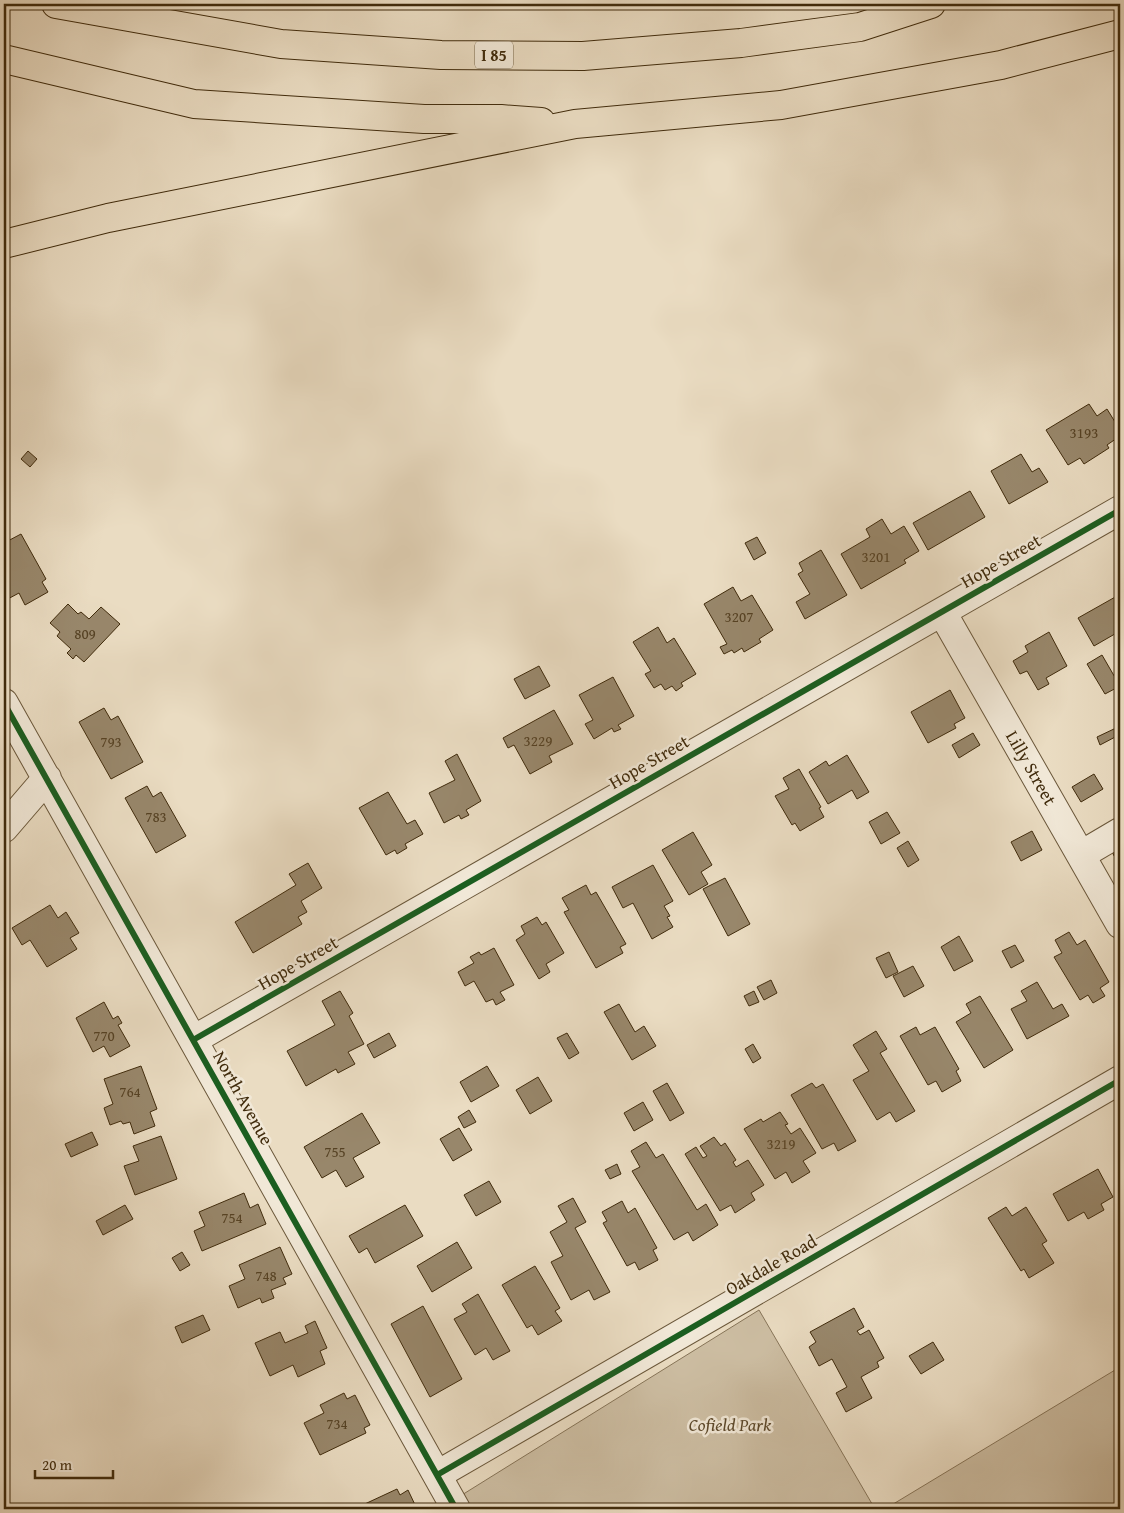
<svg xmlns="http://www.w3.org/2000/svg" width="1124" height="1513" font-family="'Gentium Book Plus',serif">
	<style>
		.green { fill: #cdbea3; stroke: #867458 }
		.building { fill: #98876b; stroke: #402b0c }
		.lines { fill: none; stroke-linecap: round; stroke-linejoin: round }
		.minor-casing { stroke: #6a573a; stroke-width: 30 }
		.highway-casing { stroke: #402b0c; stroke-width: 30 }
		.minor { stroke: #f1e8d7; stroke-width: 28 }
		.highway { stroke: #eadcc2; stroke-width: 28 }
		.cycleway-casing { stroke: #f1e8d7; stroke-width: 9 }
		.cycleway { stroke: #1b5e20; stroke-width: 6 }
		.labels { text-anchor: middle; stroke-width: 5; stroke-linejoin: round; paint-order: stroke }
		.number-label { font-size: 15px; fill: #564224 }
		.shield { fill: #f1e8d7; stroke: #756449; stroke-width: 1 }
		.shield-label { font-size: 16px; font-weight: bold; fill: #402b0c }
		.street-label { font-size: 18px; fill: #402b0c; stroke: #f1e8d7 }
		.park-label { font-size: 18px; font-style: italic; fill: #5c482a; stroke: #f1e8d7 }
	</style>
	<rect width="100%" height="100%" fill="#eadcc2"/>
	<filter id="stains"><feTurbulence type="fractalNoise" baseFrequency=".004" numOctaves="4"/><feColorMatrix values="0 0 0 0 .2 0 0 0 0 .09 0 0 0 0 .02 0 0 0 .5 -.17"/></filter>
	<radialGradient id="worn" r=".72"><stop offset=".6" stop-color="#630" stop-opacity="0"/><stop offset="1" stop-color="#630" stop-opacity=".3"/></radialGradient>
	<path class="green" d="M759,1310L875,1509H464L457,1498Z
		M1120,1367V1509H885Z"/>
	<path class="building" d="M1089,404L1097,416L1107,409L1120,430V436L1107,445L1109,448L1084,464L1080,458L1068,465L1046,430Z
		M28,451L37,459L30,467L21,459Z
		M1021,454L1032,472L1039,468L1048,482L1009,504L991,471Z
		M970,491L985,517L928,550L913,523Z
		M882,519L891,534L904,526L919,551L904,560L906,563L861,589L841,554L870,537L866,529Z
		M21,534L46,579L42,582L48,592L25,605L19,593L4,601V543Z
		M757,537L766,553L754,560L745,543Z
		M821,550L847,595L805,619L796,602L810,594L798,574L803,571L799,563Z
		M733,587L741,601L752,595L773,630L759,639L761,642L744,652L742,648L734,653L732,650L724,654L720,647L727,644L704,604Z
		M1117,596L1120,602V631L1094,646L1078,618Z
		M68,604L78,614L81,612L89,619L101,607L120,624L84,662L76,655L73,659L67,653L71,649L57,636L60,632L50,623Z
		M658,627L667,643L674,638L696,674L681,683L683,686L676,691L672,686L665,690L661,684L654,688L645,674L651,671L633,642Z
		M1049,632L1067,666L1046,678L1049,684L1038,690L1027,671L1020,674L1013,661L1028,652L1025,646Z
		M1102,655L1120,686L1105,694L1087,664Z
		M539,666L550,686L525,699L514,679Z
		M613,677L634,716L618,725L621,729L614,732L612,728L594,739L585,724L593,720L579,695Z
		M950,690L965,718L954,724L956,728L928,743L911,712Z
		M104,708L111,720L118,716L143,762L111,779L79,722Z
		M554,710L573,744L549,756L552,762L530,774L514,745L508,748L503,738Z
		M1116,728L1119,735L1100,745L1097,737Z
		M973,733L980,745L959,758L952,745Z
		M457,754L481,801L466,810L469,815L461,819L459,815L444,823L429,793L455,780L445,761Z
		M847,755L869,792L857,799L852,790L828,804L809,772L826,761L829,766Z
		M799,769L821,807L819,808L824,817L800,831L795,823L792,825L775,796L789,789L783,778Z
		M1094,774L1103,789L1081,802L1072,787Z
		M147,786L153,797L161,792L186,836L156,853L125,798Z
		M388,792L407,824L415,820L423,834L405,844L407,848L397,854L395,850L386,855L359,808Z
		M887,812L900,833L881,844L869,822Z
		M1032,831L1042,850L1021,861L1011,842Z
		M693,832L712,865L701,872L708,884L689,895L662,850Z
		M908,841L919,860L908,867L897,848Z
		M1120,844V867L1111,850Z
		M308,863L322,888L301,901L307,912L298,917L302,924L253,953L235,922L296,885L289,874Z
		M653,865L673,901L664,906L670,916L667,917L673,927L652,939L633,903L623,908L612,887Z
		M725,878L750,924L728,936L703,889Z
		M586,885L591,895L596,892L626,944L620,947L623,953L596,968L564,912L569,910L562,898Z
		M50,905L58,918L66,912L79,933L70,938L77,949L47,967L30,940L22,945L12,928Z
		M537,917L542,925L546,922L564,953L546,964L550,972L539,979L516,940L525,934L521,926Z
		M1069,932L1077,945L1085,940L1109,982L1100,988L1105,996L1093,1003L1088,995L1080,1000L1054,957L1062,953L1055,940Z
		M959,936L973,961L954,971L941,947Z
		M1015,945L1024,961L1011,968L1002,951Z
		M494,948L514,985L500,992L505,1000L496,1005L493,999L486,1002L474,981L465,986L458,972L474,963L470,957L479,952L481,955Z
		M889,952L898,972L886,978L876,958Z
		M913,966L924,986L904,997L893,976Z
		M771,980L777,993L764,1000L757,987Z
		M1037,982L1053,1009L1062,1004L1069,1016L1027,1039L1011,1009L1027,1001L1021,991Z
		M340,991L353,1013L349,1016L364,1044L348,1052L355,1064L338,1073L336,1069L306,1086L287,1051L335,1025L322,1001Z
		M754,991L759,1002L749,1006L744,996Z
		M980,996L1013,1050L984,1068L956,1022L971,1013L966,1004Z
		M104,1002L113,1019L118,1016L122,1023L118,1025L130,1046L110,1057L104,1046L93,1052L76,1018Z
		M619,1004L635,1032L644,1026L656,1046L632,1060L604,1012Z
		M916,1027L920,1035L935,1027L959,1069L956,1071L961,1081L942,1092L936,1081L928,1085L900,1036Z
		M876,1031L887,1049L880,1053L915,1111L896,1122L890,1112L877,1120L853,1080L869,1071L853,1045Z
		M389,1033L396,1046L374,1058L367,1045Z
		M567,1033L579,1053L569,1059L557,1038Z
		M753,1044L761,1058L753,1063L745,1049Z
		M141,1066L157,1109L150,1112L155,1126L134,1134L130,1122L123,1124L121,1121L110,1125L104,1108L113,1104L104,1079Z
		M487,1066L499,1086L471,1102L460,1082Z
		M538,1077L552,1101L530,1114L516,1090Z
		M667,1083L684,1113L670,1121L653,1091Z
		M812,1083L816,1088L823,1084L856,1141L838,1151L834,1143L822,1149L791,1095Z
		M643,1102L653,1120L634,1131L624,1113Z
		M469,1110L476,1122L464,1128L458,1117Z
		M780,1112L788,1124L785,1125L791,1134L800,1128L816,1153L803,1161L810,1172L792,1183L786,1172L775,1179L744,1129L761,1119L763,1122Z
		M362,1113L380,1143L353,1158L364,1177L346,1187L336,1170L322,1178L304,1147Z
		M459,1128L472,1150L453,1161L440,1139Z
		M92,1132L98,1145L71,1157L65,1144Z
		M161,1136L177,1179L135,1195L124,1166L139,1161L133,1146Z
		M714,1137L721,1146L725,1143L736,1160L733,1162L736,1167L748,1160L764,1185L751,1193L755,1200L735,1213L731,1205L720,1211L685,1154L696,1147L703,1158L707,1156L700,1146Z
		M646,1142L656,1158L663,1154L697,1210L706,1204L718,1225L693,1241L688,1232L674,1240L632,1171L640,1167L631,1151Z
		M617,1164L621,1174L610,1179L605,1170Z
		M1098,1169L1113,1197L1101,1204L1104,1210L1088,1219L1084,1212L1068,1221L1053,1194Z
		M489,1181L501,1202L476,1216L464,1195Z
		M244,1193L250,1208L258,1204L266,1224L202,1251L194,1231L205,1226L199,1212Z
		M573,1198L586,1222L575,1228L610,1292L594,1300L589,1290L571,1300L551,1262L563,1256L550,1232L567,1222L558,1206Z
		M622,1201L628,1213L635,1208L657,1248L653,1250L658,1260L639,1270L635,1262L627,1266L603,1223L607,1221L602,1212Z
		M125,1205L133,1219L103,1235L96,1221Z
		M405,1205L423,1236L375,1263L367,1248L359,1253L349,1236Z
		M1006,1207L1012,1216L1026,1207L1047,1241L1042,1244L1054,1263L1029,1278L1024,1269L1021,1271L988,1218Z
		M457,1242L472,1268L432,1292L417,1266Z
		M280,1247L292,1274L283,1278L286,1284L271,1290L274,1298L262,1303L260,1298L238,1308L229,1286L245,1279L239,1265Z
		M182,1252L190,1265L180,1271L172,1258Z
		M535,1266L560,1308L555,1311L562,1321L538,1335L532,1325L527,1328L502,1285Z
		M478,1294L510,1351L493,1360L486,1348L475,1355L454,1319L467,1312L462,1304Z
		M423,1306L462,1379L430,1397L391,1324Z
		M854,1308L864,1327L857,1331L860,1335L869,1330L884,1358L877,1362L879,1367L861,1377L872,1398L846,1412L836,1393L847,1387L832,1359L819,1366L809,1347L816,1342L810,1332Z
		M203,1315L210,1330L182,1343L175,1327Z
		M315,1321L327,1348L320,1351L325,1364L298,1377L293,1365L270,1376L255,1343L280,1332L285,1343L308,1333L305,1326Z
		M933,1342L944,1360L921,1374L909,1356Z
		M344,1393L347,1399L355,1395L370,1425L364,1428L366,1433L320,1455L304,1423L324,1413L320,1405Z
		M397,1489L400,1495L408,1490L417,1509H354Z
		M274,1504L275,1509H241Z"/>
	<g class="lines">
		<g class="minor-casing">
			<path id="minor" d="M942,612L1120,924
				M4,703L456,1509
				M4,828L47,778
				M1081,855L1120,832
				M193,1040L1120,510
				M437,1475L1120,1080"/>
		</g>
		<g class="highway-casing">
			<path id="highway" d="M56,4L281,44L441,55L583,56L741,43L860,27L931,4
				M4,59L194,104L424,119H501L541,122
				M4,244L108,218L575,124L781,105L1001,65L1120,34"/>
		</g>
		<use href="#minor" class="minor"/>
		<use href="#highway" class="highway"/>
		<g class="cycleway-casing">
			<path id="cycleway" d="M4,703L456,1509
				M193,1040L1120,510
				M437,1475L1120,1080"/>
		</g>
		<use href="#cycleway" class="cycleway"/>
	</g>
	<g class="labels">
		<g class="number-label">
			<text x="1084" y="438">3193</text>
			<text x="876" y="562">3201</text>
			<text x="739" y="622">3207</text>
			<text x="85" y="639">809</text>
			<text x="538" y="746">3229</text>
			<text x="111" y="747">793</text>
			<text x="156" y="822">783</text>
			<text x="104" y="1041">770</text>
			<text x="130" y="1097">764</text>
			<text x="781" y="1149">3219</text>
			<text x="335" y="1157">755</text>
			<text x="232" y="1223">754</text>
			<text x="266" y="1281">748</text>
			<text x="337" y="1429">734</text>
		</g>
		<rect class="shield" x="475" y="41.5" width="38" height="27" rx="4"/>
		<g class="shield-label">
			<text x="494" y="61">I 85</text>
		</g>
		<g class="street-label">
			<text transform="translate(1001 561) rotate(-30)" y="6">Hope Street</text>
			<text transform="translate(649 762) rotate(-30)" y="6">Hope Street</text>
			<text transform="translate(1031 768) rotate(60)" y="6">Lilly Street</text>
			<text transform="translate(298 963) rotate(-30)" y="6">Hope Street</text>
			<text transform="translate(243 1098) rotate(61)" y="6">North Avenue</text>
			<text transform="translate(771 1265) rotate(-30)" y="6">Oakdale Road</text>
		</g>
		<g class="park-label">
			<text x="730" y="1431">Cofield Park</text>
		</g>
	</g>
	<rect width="1124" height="1513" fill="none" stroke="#eadcc2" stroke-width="20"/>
	<rect x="5" y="5" width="1114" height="1503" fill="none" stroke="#402b0c" stroke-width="2.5"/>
	<rect x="10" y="10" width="1104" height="1493" fill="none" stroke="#402b0c"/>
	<path d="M35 1470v8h78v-8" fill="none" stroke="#402b0c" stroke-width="2.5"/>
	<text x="42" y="1470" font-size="15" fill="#402b0c" stroke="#f1e8d7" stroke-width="4" paint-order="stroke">20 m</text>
	<rect width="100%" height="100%" filter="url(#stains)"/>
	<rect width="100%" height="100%" fill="url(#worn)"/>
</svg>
